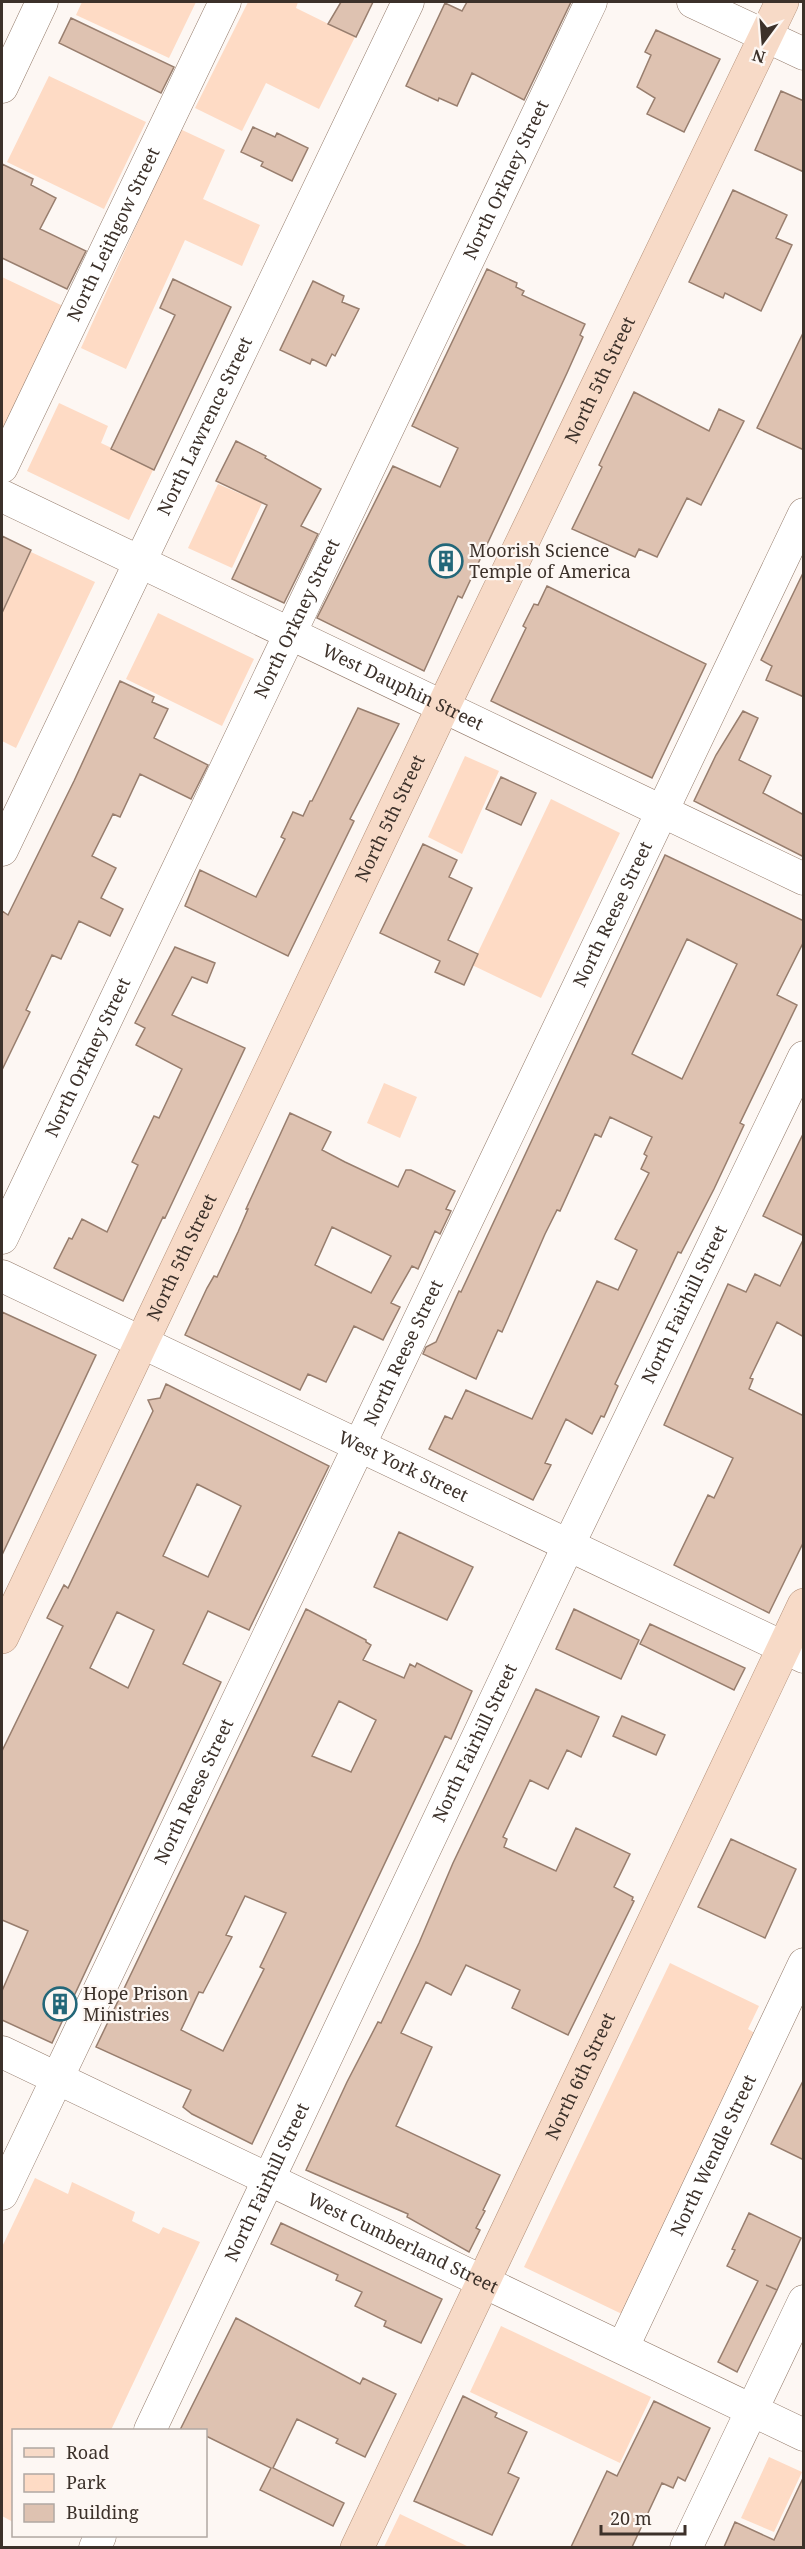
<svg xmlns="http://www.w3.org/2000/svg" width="805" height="2549" font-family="'Noto Serif',serif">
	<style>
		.green { fill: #fedbc5 }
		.building { fill: #dec2b1; stroke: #987e6e; stroke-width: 1.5; fill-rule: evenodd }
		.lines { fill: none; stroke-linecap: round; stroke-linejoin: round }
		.minor-casing { stroke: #927969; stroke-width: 33 }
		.major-casing { stroke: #b28f78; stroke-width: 34 }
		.minor { stroke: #fff; stroke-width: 32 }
		.major { stroke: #f7dac7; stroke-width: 33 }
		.labels { text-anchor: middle; stroke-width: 4.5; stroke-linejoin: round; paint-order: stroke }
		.street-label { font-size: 18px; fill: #3c312a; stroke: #fdf7f3 }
		.poi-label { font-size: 18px; fill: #3c312a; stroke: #fdf7f3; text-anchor: start }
	</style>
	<rect width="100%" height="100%" fill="#fdf7f3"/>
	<path class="green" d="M82,2H196L169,58L76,15Z
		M248,2H298L296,8L355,37L319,109L266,83L242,131L195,108Z
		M49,76L146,122L104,209L7,162Z
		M180,129L225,150L203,199L260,225L242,266L185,240L126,369L81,348Z
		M2,277L63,306L2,435Z
		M59,403L108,426L101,443L154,468L129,520L27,471Z
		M218,484L262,503L232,568L188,548Z
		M31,552L95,582L16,748L2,741V614Z
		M158,613L254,659L222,726L126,679Z
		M465,756L499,771L462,854L428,837Z
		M551,799L620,833L541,998L472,965Z
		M384,1083L417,1097L400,1138L367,1123Z
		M670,1963L759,2006L748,2029L758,2035L624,2315L524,2267Z
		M35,2178L68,2194L72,2182L135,2212L132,2221L159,2234L163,2227L200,2242L111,2430H14L13,2522L2,2516V2247Z
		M501,2326L651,2397L620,2463L470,2392Z
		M769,2457L802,2472L774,2532L741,2518Z
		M400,2514L469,2547H384Z"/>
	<path class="building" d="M341,2H373L356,37L328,24Z
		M467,2H571L524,100L472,73L457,106L439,98L438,101L406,86L445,3L462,11Z
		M71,18L174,67L161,93L59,43Z
		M656,30L720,59L684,132L647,114L655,98L637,87L651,55L645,52Z
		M781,91L804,101V172L755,150Z
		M253,127L275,137L277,133L308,148L292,181L261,166L263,162L241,152Z
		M2,164L33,179L31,185L56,198L40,229L86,251L67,289L2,258Z
		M733,190L787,215L776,238L792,245L761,311L725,293L723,298L689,282Z
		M487,269L517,283L516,287L524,291L522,295L585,324L580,335L583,337L567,373L462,598L458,596L424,671L317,618L393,466L440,487L458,448L412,426Z
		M173,279L231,307L154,470L111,449L175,315L160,308Z
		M313,281L344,296L342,302L359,309L335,356L332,354L326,366L312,359L310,364L280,350Z
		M804,331V450L757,428Z
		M634,392L709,431L719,409L744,421L701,505L687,498L657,557L639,549L635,557L572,529L602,467L599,465Z
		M236,441L266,456L265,458L321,489L301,526L318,534L284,603L232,579L267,505L216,481Z
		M2,536L31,550L2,613Z
		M804,571V697L766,680L772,666L761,660Z
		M547,586L706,664L652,778L491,701L526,628L523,626L534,604L538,605Z
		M120,681L154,697L152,702L168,709L154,738L208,765L191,799L140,774L120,817L113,814L92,856L116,868L101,898L123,909L110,936L79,921L61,959L52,955L26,1010L30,1012L2,1070V911L8,915L74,781Z
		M358,708L399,724L350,819L354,821L288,956L185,906L200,870L256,897L285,839L281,837L293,812L303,816L310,801H312Z
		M743,711L758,718L739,760L771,776L763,793L804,815V857L694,801L716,755Z
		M501,777L536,793L521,825L486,809Z
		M423,844L457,860L449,877L472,888L448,940L478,954L464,985L435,972L440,961L380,933Z
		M665,855L804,921V941L777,995L797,1005L740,1123L744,1125L714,1189L681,1253L678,1252L615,1384L618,1386L604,1417L601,1416L592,1434L566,1419L545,1463L551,1465L533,1500L429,1449L445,1416L452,1419L466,1390L532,1419L597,1281L618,1290L637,1250L615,1239L649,1173L641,1169L647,1156L644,1154L652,1137L610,1117L601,1137L595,1134L560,1211L557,1210L545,1234L502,1332L498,1330L476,1379L423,1354L426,1347L436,1342L459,1291L461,1292ZM687,939L737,964L682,1079L632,1054Z
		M175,947L215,963L207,983L192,977L172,1015L245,1048L165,1218L163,1217L123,1301L54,1268L69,1238L72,1239L82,1219L107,1232L138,1165L132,1162L154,1116L159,1118L182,1069L136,1045L145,1028L135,1023Z
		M290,1113L331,1132L322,1150L345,1162L398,1187L406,1170H411L455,1191L446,1209L451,1211L440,1234L435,1231L418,1269L412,1266L391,1303L400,1307L383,1340L354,1326L326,1382L308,1374L300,1390L185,1335L207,1288L214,1276L217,1277L238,1232L248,1209H246ZM332,1227L391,1256L371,1293L315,1265Z
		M804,1132V1236L763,1216Z
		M804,1238V1337L777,1322L750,1378L753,1379L749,1389L804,1416V1541L769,1613L674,1565L708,1495L714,1498L733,1458L664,1425L728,1284L746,1292L755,1274L780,1286Z
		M2,1312L96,1355L2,1555Z
		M166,1384L329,1466L249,1630L208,1611L183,1664L221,1682L52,2043L2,2020V1991L28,1931L2,1920V1751L63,1626L47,1618L64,1585L68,1588L153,1411L148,1400L160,1398ZM197,1484L241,1506L208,1577L163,1556ZM117,1612L154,1630L128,1688L90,1668Z
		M399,1532L473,1567L447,1620L374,1587Z
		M306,1609L366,1640V1642L371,1645L363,1660L404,1678L410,1664L415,1667L417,1663L472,1691L451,1739L445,1736L252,2144L192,2114L183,2107L191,2090L96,2047ZM339,1701L376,1720L351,1772L312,1756ZM245,1896L286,1913L260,1967L264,1969L223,2051L181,2030L199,1992L203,1993L232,1937L226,1935Z
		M574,1609L639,1640L621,1679L556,1649Z
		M650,1624L745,1668L734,1690L640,1644Z
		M536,1689L599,1717L581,1757L567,1750L548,1789L530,1780L503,1837L507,1839L504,1847L556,1871L576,1828L630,1854L614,1887L633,1897L632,1900L634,1901L568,2035L512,2008L520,1990L466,1965L451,1995L426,1982L401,2033L432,2047L396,2126L500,2175L483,2210L485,2211L476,2228L480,2230L469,2252L407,2217L408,2214L306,2170L347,2082L378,2022L381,2023L419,1943L453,1863Z
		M622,1716L665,1735L656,1755L613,1736Z
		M731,1839L796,1869L765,1938L698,1907Z
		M804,2079V2160L771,2144Z
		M749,2213L801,2238L777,2290L766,2285L777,2290L737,2372L718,2362L758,2281L727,2266L735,2250L732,2249Z
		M281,2223L442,2299L421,2343L384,2326L386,2321L355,2306L362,2292L336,2280L338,2275L271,2244Z
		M236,2318L360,2384L363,2378L396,2394L365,2457L336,2443L338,2439L297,2419L273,2468L344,2503L333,2526L260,2490L271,2468L206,2436V2430H180Z
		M463,2396L497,2413L495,2417L527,2432L508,2473L519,2478L492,2535L414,2501Z
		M654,2401L710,2428L685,2481L678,2477L673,2488L662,2483L632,2547H571L607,2471L617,2476Z
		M804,2476V2547H724L735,2522L774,2540Z"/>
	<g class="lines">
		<g class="minor-casing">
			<g id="minor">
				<path d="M693,2L804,54"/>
				<path d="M2,87L42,2"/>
				<path id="s1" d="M2,467L225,2"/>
				<path id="s2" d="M2,496L804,879"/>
				<path id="s3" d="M2,850L408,2"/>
				<path id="s4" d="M2,1238L591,2"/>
				<path id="s5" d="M2,1276L804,1657"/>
				<path id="s6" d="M2,2052L804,2435"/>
				<path id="s7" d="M2,2194L804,514"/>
				<path id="s8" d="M623,2347L804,1964"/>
				<path id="s9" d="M150,2430L569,1544L804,1057"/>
				<path d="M95,2548L100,2536"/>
				<path d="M686,2548L804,2301"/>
			</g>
		</g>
		<g class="major-casing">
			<g id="major">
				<path id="s10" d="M2,1637L443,707L782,2"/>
				<path id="s11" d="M357,2548L804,1605"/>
			</g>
		</g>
		<use href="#minor" class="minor"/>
		<use href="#major" class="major"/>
	</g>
	<defs>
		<g id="building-ring" transform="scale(1.725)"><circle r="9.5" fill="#fdf7f3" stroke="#236779" stroke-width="1.5"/><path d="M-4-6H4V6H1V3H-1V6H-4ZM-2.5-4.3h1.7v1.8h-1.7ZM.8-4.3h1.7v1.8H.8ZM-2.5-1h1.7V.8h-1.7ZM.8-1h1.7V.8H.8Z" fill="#236779"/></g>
	</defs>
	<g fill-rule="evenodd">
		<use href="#building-ring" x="446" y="561"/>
		<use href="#building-ring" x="60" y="2004"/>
	</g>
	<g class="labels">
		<g class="street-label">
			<text dy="6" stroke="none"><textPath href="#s4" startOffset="1172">North Orkney Street</textPath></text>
			<text dy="6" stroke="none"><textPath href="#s1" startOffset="258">North Leithgow Street</textPath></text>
			<text dy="6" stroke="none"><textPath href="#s10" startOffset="1392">North 5th Street</textPath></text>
			<text dy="6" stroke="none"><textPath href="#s3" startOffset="470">North Lawrence Street</textPath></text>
			<text dy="6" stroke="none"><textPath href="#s4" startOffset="686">North Orkney Street</textPath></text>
			<text dy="6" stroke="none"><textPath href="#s2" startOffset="444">West Dauphin Street</textPath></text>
			<text dy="6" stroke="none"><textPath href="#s10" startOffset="906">North 5th Street</textPath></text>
			<text dy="6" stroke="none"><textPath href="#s7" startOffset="1418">North Reese Street</textPath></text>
			<text dy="6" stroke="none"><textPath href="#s4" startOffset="200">North Orkney Street</textPath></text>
			<text dy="6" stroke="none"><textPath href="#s10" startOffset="420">North 5th Street</textPath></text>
			<text dy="6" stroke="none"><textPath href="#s9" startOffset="1246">North Fairhill Street</textPath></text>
			<text dy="6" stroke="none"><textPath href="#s7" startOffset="932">North Reese Street</textPath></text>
			<text dy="6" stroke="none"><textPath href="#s5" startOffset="444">West York Street</textPath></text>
			<text dy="6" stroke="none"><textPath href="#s9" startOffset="760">North Fairhill Street</textPath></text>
			<text dy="6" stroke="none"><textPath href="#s7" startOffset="446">North Reese Street</textPath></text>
			<text dy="6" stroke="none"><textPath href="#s11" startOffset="522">North 6th Street</textPath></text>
			<text dy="6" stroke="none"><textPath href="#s8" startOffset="212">North Wendle Street</textPath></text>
			<text dy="6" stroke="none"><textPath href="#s9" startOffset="274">North Fairhill Street</textPath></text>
			<text dy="6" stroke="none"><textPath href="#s6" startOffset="444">West Cumberland Street</textPath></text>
		</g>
		<g class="poi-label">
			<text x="469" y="557">Moorish Science<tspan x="469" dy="21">Temple of America</tspan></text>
			<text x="83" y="2000">Hope Prison<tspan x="83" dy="21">Ministries</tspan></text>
		</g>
	</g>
	<rect width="805" height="2549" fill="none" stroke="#3c312a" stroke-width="6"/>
	<rect x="12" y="2429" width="195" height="108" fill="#fdf7f3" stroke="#b0a8a3" stroke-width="1.5"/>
	<rect x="24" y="2448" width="30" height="9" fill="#f7dac7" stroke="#b0a8a3" stroke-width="1.5"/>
	<text x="66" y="2459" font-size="18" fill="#3c312a">Road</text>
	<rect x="24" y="2474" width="30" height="18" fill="#fedbc5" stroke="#b0a8a3" stroke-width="1.5"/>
	<text x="66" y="2489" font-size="18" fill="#3c312a">Park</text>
	<rect x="24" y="2504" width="30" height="18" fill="#dec2b1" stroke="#b0a8a3" stroke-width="1.5"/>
	<text x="66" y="2519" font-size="18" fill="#3c312a">Building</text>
	<g transform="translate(763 42) rotate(196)" stroke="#fdf7f3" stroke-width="4.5" paint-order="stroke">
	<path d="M0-4.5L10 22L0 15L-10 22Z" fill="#3c312a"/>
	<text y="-9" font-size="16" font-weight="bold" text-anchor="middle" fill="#3c312a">N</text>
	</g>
	<path d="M601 2525v9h84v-9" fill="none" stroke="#3c312a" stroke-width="3"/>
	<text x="610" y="2525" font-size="18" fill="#3c312a" stroke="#fdf7f3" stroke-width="4.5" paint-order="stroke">20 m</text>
</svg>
